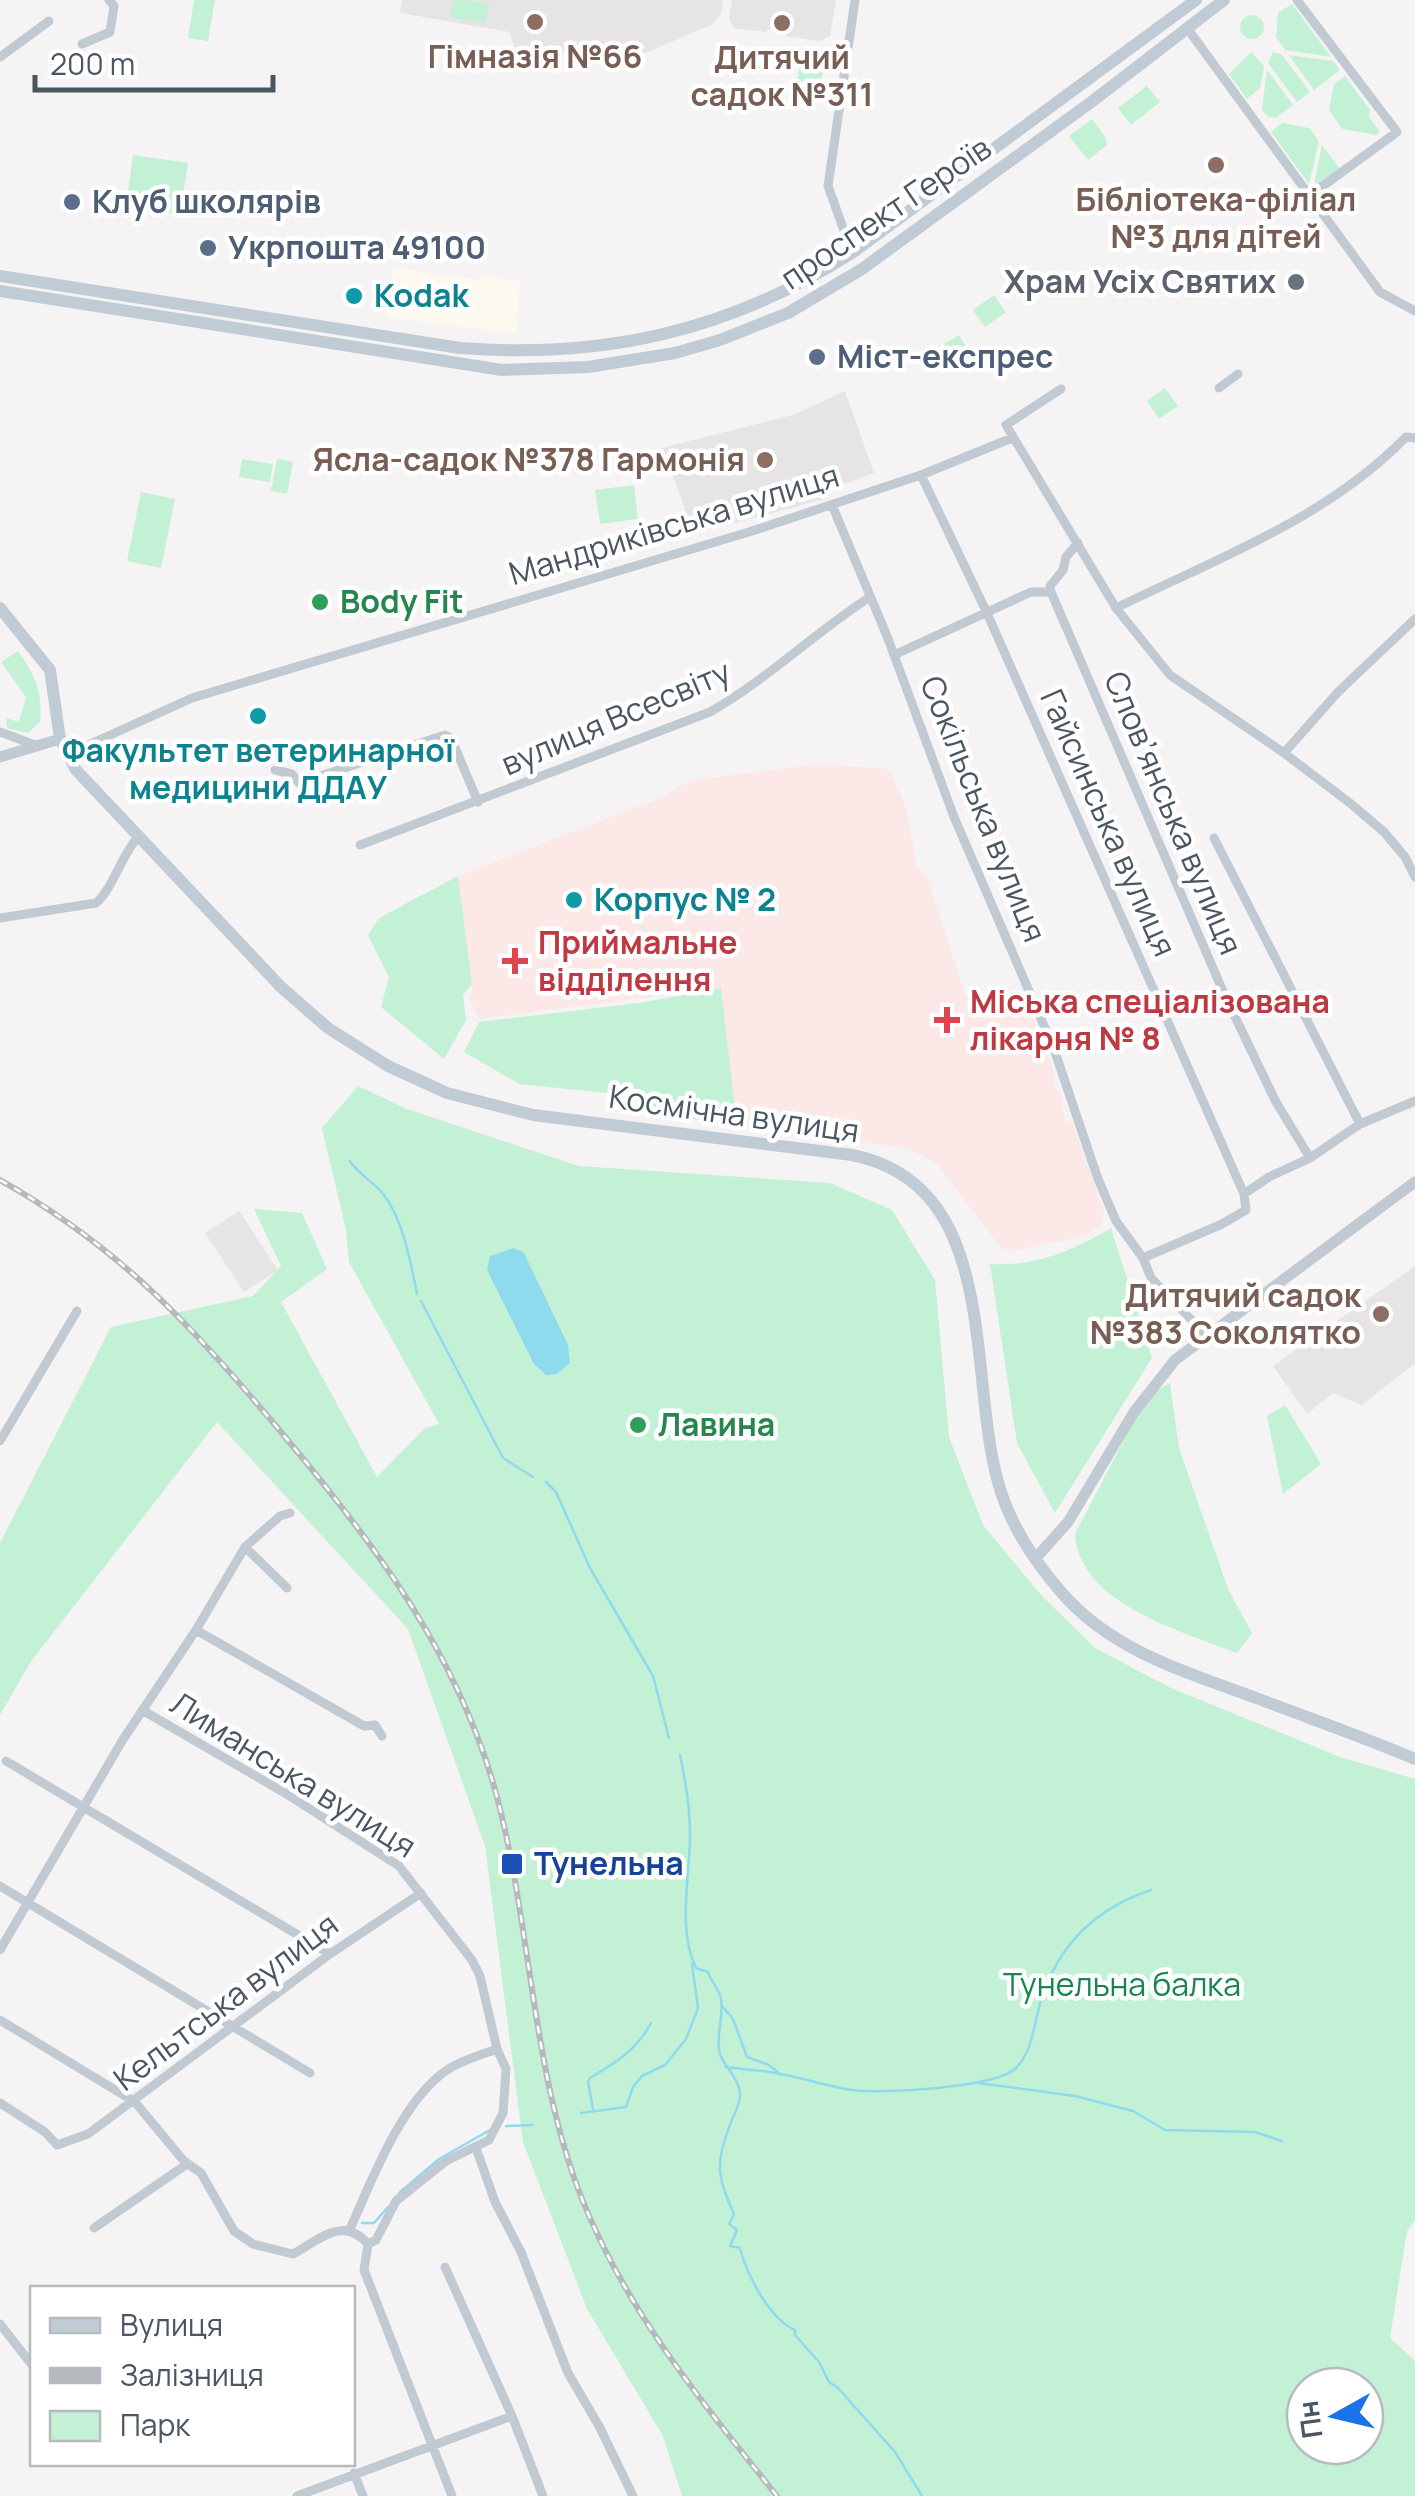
<svg xmlns="http://www.w3.org/2000/svg" width="1415" height="2496" font-family="Manrope,sans-serif">
	<style>
		.commercial { fill: #fdf9ef }
		.education { fill: #e6e4e5 }
		.medical { fill: #fce8e6 }
		.green { fill: #c3f1d5; fill-rule: evenodd }
		.water { fill: #90daee }
		.lines { fill: none; stroke-linecap: round; stroke-linejoin: round }
		.stream { stroke: #90daee; stroke-width: 2.5 }
		.minor { stroke: #c1cad2; stroke-width: 9 }
		.tertiary { stroke: #c1cad2; stroke-width: 11 }
		.secondary { stroke: #c1cbd6; stroke-width: 12 }
		.rail-casing { stroke: #b5b8bd; stroke-width: 6 }
		.rail { stroke: #fff; stroke-width: 2.5; stroke-dasharray: 8; stroke-linecap: butt }
		.education-dot { fill: #8d6e63; stroke: #fff; stroke-width: 4 }
		.service-dot { fill: #5c6f8a; stroke: #fff; stroke-width: 4 }
		.worship-dot { fill: #6b7280; stroke: #fff; stroke-width: 4 }
		.culture-dot { fill: #0f9aa8; stroke: #fff; stroke-width: 4 }
		.leisure-dot { fill: #2e9e5b; stroke: #fff; stroke-width: 4 }
		.health-dot { fill: #e0444e; stroke: #fff; stroke-width: 4 }
		.transit-dot { fill: #1a4fb4; stroke: #fff; stroke-width: 4 }
		.labels { text-anchor: middle; stroke-width: 9; stroke-linejoin: round; paint-order: stroke }
		.education-label { font-size: 32px; font-weight: bold; fill: #785e54; stroke: #fff }
		.service-label { font-size: 32px; font-weight: bold; fill: #4e5e75; stroke: #fff; text-anchor: start }
		.street-label { font-size: 32px; fill: #4a5661; stroke: #fff }
		.worship-label { font-size: 32px; font-weight: bold; fill: #5b616d; stroke: #fff; text-anchor: end }
		.culture-label { font-size: 32px; font-weight: bold; fill: #0d838f; stroke: #fff; text-anchor: start }
		.leisure-label { font-size: 32px; font-weight: bold; fill: #27864d; stroke: #fff; text-anchor: start }
		.health-label { font-size: 32px; font-weight: bold; fill: #be3a42; stroke: #fff; text-anchor: start }
		.transit-label { font-size: 32px; font-weight: bold; fill: #164399; stroke: #fff; text-anchor: start }
		.park-label { font-size: 32px; fill: #17864f; stroke: #fff }
	</style>
	<rect width="100%" height="100%" fill="#f5f3f3"/>
	<path class="commercial" d="M393,268L478,280L480,276L520,281L516,334L385,317Z"/>
	<path class="education" d="M402,0H723L721,14L713,24L645,53L581,44L561,54L514,47L510,32L400,13Z
		M732,0H836L830,36L820,41L786,36L781,28L773,27L765,32L734,28L729,19Z
		M845,391L874,473L828,490V498L694,534L673,476L664,471L658,449L793,415Z
		M239,1211L278,1270L244,1292L205,1233Z
		M1415,1266V1363L1362,1405L1333,1393L1307,1414L1273,1366Z"/>
	<path class="medical" d="M816,764L889,769L906,808L917,867L927,878L965,994L977,1000L1025,999L1051,1063L1056,1089L1061,1093L1065,1121H1072L1104,1212L1101,1225L1085,1236L1010,1251L1002,1249L937,1164L910,1149L737,1125L721,988L479,1019L470,999L472,984L458,876L663,797L689,781Z"/>
	<path class="green" d="M194,0H215L208,41L188,38Z
		M453,0L489,2L485,23L450,17Z
		M1292,4L1331,57L1285,50L1276,37L1278,13Z
		M1240 27a12 12 0 1 1 24 0a12 12 0 1 1-24 0Z
		M1251,52L1264,66L1260,88L1247,99L1229,74Z
		M1273,52L1281,54L1310,92L1297,102L1268,63Z
		M1289,55L1333,61L1340,70L1314,90Z
		M801,58L825,62L820,87L797,83Z
		M1267,70L1293,105L1276,118L1268,117L1262,110Z
		M1345,76L1370,110L1369,117L1380,132L1377,135L1342,129L1329,110L1334,84Z
		M1147,86L1160,102L1131,125L1118,108Z
		M1092,119L1106,138L1107,145L1088,160L1069,136Z
		M1282,123L1309,128L1319,141L1309,184L1271,132Z
		M1322,145L1340,169L1315,187L1314,186Z
		M133,155L188,163L180,214L126,207Z
		M994,295L1006,312L985,327L973,310Z
		M959,335L973,359L958,368L944,344Z
		M1165,388L1178,406L1159,419L1147,401Z
		M242,459L273,464L270,482L239,477Z
		M277,459L293,462L287,494L271,491Z
		M634,485L638,519L600,524L595,490Z
		M141,492L175,499L161,568L127,561Z
		M18,651C35,675 43,692 40,722L28,733L7,728L6,718L19,722L26,697L1,662Z
		M458,876L472,984L463,995L466,1020L444,1059L381,1007L389,977L368,935L379,918Z
		M721,988L737,1125L648,1113L638,1096L519,1084L464,1052L479,1022L639,1003Z
		M358,1086L407,1109L579,1166L830,1183L892,1210L935,1280L949,1437L983,1525L1041,1595L1095,1648L1169,1687L1340,1757L1415,1779V2220L1407,2231L1390,2338L1415,2361V2496H682L663,2436L587,2309L523,2142L485,1846L408,1629L217,1422L32,1660L0,1715V1543L111,1327L253,1296L281,1266L254,1209L302,1213L327,1269L281,1302L377,1477L425,1428L439,1424L349,1262L346,1230L322,1128ZM1305,2386H1365V2446H1305Z
		M1111,1228L1152,1358L1055,1513L1017,1443L990,1264C1034,1267 1075,1250 1111,1228Z
		M1170,1383L1179,1448L1228,1589L1252,1633L1237,1653C1182,1631 1079,1604 1075,1534L1147,1396Z
		M1285,1405L1321,1464L1283,1494L1267,1416Z"/>
	<path class="water" d="M514,1248L524,1253L568,1345L570,1363L557,1374L546,1375L534,1364L487,1270L490,1256Z"/>
	<g class="lines">
		<path class="stream" d="M350,1161C359,1175 374,1182 384,1195C403,1220 411,1263 417,1294
			M421,1301L503,1458L533,1477
			M546,1482L556,1492L590,1568L653,1676L669,1738
			M680,1755C686,1782 690,1808 690,1835C690,1879 677,1928 696,1968L708,1972C711,1982 719,1988 721,1999C724,2017 715,2038 720,2054C725,2068 740,2079 740,2095C740,2105 733,2116 730,2125C715,2163 717,2177 734,2214L729,2224L737,2230L730,2246L740,2248C746,2272 768,2318 795,2330V2335L819,2362L829,2382L838,2388L895,2452L922,2496
			M723,2007L733,2019L747,2057L769,2065L781,2075
			M725,2067C740,2069 755,2070 770,2072C798,2076 824,2086 852,2090C881,2094 996,2088 1016,2068C1034,2050 1034,2020 1042,1997C1060,1943 1097,1908 1151,1890
			M978,2083L1075,2096L1133,2111L1165,2130L1255,2132L1282,2141
			M593,2109L588,2082L590,2078C615,2063 637,2050 651,2023
			M581,2113L626,2107L633,2087L642,2076L665,2065L686,2039L698,2008L692,1964
			M506,2126L532,2125
			M399,2193L439,2159L490,2130
			M362,2223H374L388,2207"/>
		<path class="minor" d="M1297,0L1397,132L1309,196
			M1187,28L1380,292L1415,311
			M82,44L110,32L114,6L109,0
			M0,57L49,21
			M852,253L828,186L855,0
			M1219,388L1238,374
			M1061,389L1006,425L1116,608L1170,675L1284,753L1350,803L1384,832L1405,857L1415,877
			M921,475L987,613L1244,1194
			M832,505L887,636L954,817L1054,1049L1098,1179L1116,1221L1143,1258L1151,1278L1206,1335
			M1051,592L1225,996L1276,1102L1310,1158
			M1051,592L1050,586L1063,570L1066,557L1078,543
			M1116,608C1218,558 1326,519 1406,437L1415,438
			M894,655L1031,592H1051
			M0,732L35,745
			M1284,753L1338,692L1415,619
			M66,755L192,698L749,532L921,475L1012,438
			M275,770L292,774L299,783L445,735L451,738L478,802
			M1214,838L1360,1124
			M360,845L710,712C768,679 814,633 870,597
			M0,918L96,903C112,890 121,856 138,837
			M1143,1258L1222,1224L1246,1210L1244,1194L1269,1177L1310,1158L1360,1124L1415,1101
			M0,1441L77,1311
			M245,1547L287,1588
			M196,1630L364,1726L375,1725L382,1736
			M142,1710L285,1793L399,1866L472,1960L480,1976L497,2049L506,2069L503,2113L489,2140L446,2161L396,2201L376,2240L368,2244L364,2270L452,2496
			M6,1761L330,1954
			M0,1886L310,2073
			M0,1950L122,1741L196,1630L245,1547L280,1516L290,1513
			M0,2020L135,2102L184,2161L201,2173L234,2231L253,2244L293,2254C319,2240 343,2215 368,2244
			M0,2103L45,2132L57,2145L88,2134L330,1954L421,1893
			M476,2148L495,2202L521,2252L568,2373L599,2426L633,2496
			M94,2228L187,2164
			M350,2229C371,2182 402,2100 447,2070C461,2060 481,2055 497,2049
			M445,2267L512,2416L543,2496
			M0,2324L32,2365
			M354,2473L363,2496
			M297,2496L512,2416"/>
		<path class="tertiary" d="M0,757L60,739
			M1035,1559L1068,1522L1134,1412L1175,1360L1415,1182"/>
		<path class="secondary" d="M0,276L460,348C604,359 729,331 852,253L1196,0
			M0,291L502,370L588,367L675,353L720,340L788,313L862,269L1094,100L1224,0
			M0,608L50,670L60,739L76,770L281,987L328,1028L388,1066L447,1093L533,1115L852,1155C1001,1185 967,1372 998,1482C1009,1523 1034,1561 1062,1593C1113,1652 1189,1673 1259,1699C1311,1719 1364,1737 1415,1759"/>
		<g class="rail-casing">
			<path id="rail" d="M0,1180C120,1247 194,1328 281,1432C374,1543 459,1655 497,1797C532,1930 531,2070 582,2199C627,2312 702,2402 777,2496"/>
		</g>
		<use href="#rail" class="rail"/>
	</g>
	<g class="education-dot">
		<circle cx="535" cy="22" r="10"/>
		<circle cx="782" cy="23" r="10"/>
		<circle cx="1216" cy="165" r="10"/>
		<circle cx="765" cy="460" r="10"/>
		<circle cx="1381" cy="1314" r="10"/>
	</g>
	<g class="service-dot">
		<circle cx="72" cy="202" r="10"/>
		<circle cx="208" cy="248" r="10"/>
		<circle cx="817" cy="357" r="10"/>
	</g>
	<circle class="worship-dot" cx="1296" cy="282" r="10"/>
	<g class="culture-dot">
		<circle cx="354" cy="296" r="10"/>
		<circle cx="258" cy="716" r="10"/>
		<circle cx="574" cy="900" r="10"/>
	</g>
	<g class="leisure-dot">
		<circle cx="320" cy="602" r="10"/>
		<circle cx="638" cy="1425" r="10"/>
	</g>
	<g class="health-dot">
		<path d="M510 946h10v10h10v10h-10v10h-10v-10h-10v-10h10z"/>
		<path d="M942 1005h10v10h10v10h-10v10h-10v-10h-10v-10h10z"/>
	</g>
	<rect class="transit-dot" x="500" y="1852" width="24" height="24" rx="5"/>
	<g class="labels">
		<g class="education-label">
			<text x="535" y="68">Гімназія №66</text>
			<text x="782" y="69">Дитячий<tspan x="782" dy="37">садок №311</tspan></text>
			<text x="1216" y="211">Бібліотека-філіал<tspan x="1216" dy="37">№3 для дітей</tspan></text>
			<text x="745" y="471" text-anchor="end">Ясла-садок №378 Гармонія</text>
			<text x="1361" y="1307" text-anchor="end">Дитячий садок<tspan x="1361" dy="37">№383 Соколятко</tspan></text>
		</g>
		<g class="service-label">
			<text x="92" y="213">Клуб школярів</text>
			<text x="228" y="259">Укрпошта 49100</text>
			<text x="837" y="368">Міст-експрес</text>
		</g>
		<g class="street-label">
			<text transform="translate(886 213) rotate(-34)" y="11">проспект Героїв</text>
			<text transform="translate(674 525) rotate(-17)" y="11">Мандриківська вулиця</text>
			<text transform="translate(616 718) rotate(-23)" y="11">вулиця Всесвіту</text>
			<text transform="translate(983 809) rotate(68)" y="11">Сокільська вулиця</text>
			<text transform="translate(1173 813) rotate(67)" y="11">Словʼянська вулиця</text>
			<text transform="translate(1108 823) rotate(66)" y="11">Гайсинська вулиця</text>
			<text transform="translate(734 1114) rotate(8)" y="11">Космічна вулиця</text>
			<text transform="translate(293 1775) rotate(32)" y="11">Лиманська вулиця</text>
			<text transform="translate(226 2002) rotate(-37)" y="11">Кельтська вулиця</text>
		</g>
		<g class="worship-label">
			<text x="1276" y="293">Храм Усіх Святих</text>
		</g>
		<g class="culture-label">
			<text x="374" y="307">Kodak</text>
			<text x="258" y="762" text-anchor="middle">Факультет ветеринарної<tspan x="258" dy="37">медицини ДДАУ</tspan></text>
			<text x="594" y="911">Корпус № 2</text>
		</g>
		<g class="leisure-label">
			<text x="340" y="613">Body Fit</text>
			<text x="658" y="1436">Лавина</text>
		</g>
		<g class="health-label">
			<text x="538" y="954">Приймальне<tspan x="538" dy="37">відділення</tspan></text>
			<text x="970" y="1013">Міська спеціалізована<tspan x="970" dy="37">лікарня № 8</tspan></text>
		</g>
		<g class="transit-label">
			<text x="534" y="1875">Тунельна</text>
		</g>
		<g class="park-label">
			<text x="1122" y="1996">Тунельна балка</text>
		</g>
	</g>
	<rect x="30" y="2286" width="325" height="180" fill="#ffffff" stroke="#b7bbc0" stroke-width="2.5"/>
	<rect x="50" y="2318" width="50" height="15" fill="#c1cbd6" stroke="#b7bbc0" stroke-width="2.5"/>
	<text x="120" y="2336" font-size="30" fill="#4a5661">Вулиця</text>
	<rect x="50" y="2368" width="50" height="15" fill="#b5b8bd" stroke="#b7bbc0" stroke-width="2.5"/>
	<text x="120" y="2386" font-size="30" fill="#4a5661">Залізниця</text>
	<rect x="50" y="2411" width="50" height="30" fill="#c3f1d5" stroke="#b7bbc0" stroke-width="2.5"/>
	<text x="120" y="2436" font-size="30" fill="#4a5661">Парк</text>
	<g transform="translate(1335 2416) rotate(262)"><circle r="48" fill="#ffffff" stroke="#b7bbc0" stroke-width="2.5"/>
	<path d="M0-8L18 38L0 25L-18 38Z" fill="#1a73e8"/>
	<text y="-15" font-size="28" font-weight="bold" text-anchor="middle" fill="#4a5661">Пн</text>
	</g>
	<path d="M35 75v15h238v-15" fill="none" stroke="#4a5661" stroke-width="5"/>
	<text x="50" y="75" font-size="30" fill="#4a5661" stroke="#ffffff" stroke-width="8" paint-order="stroke">200 m</text>
</svg>
